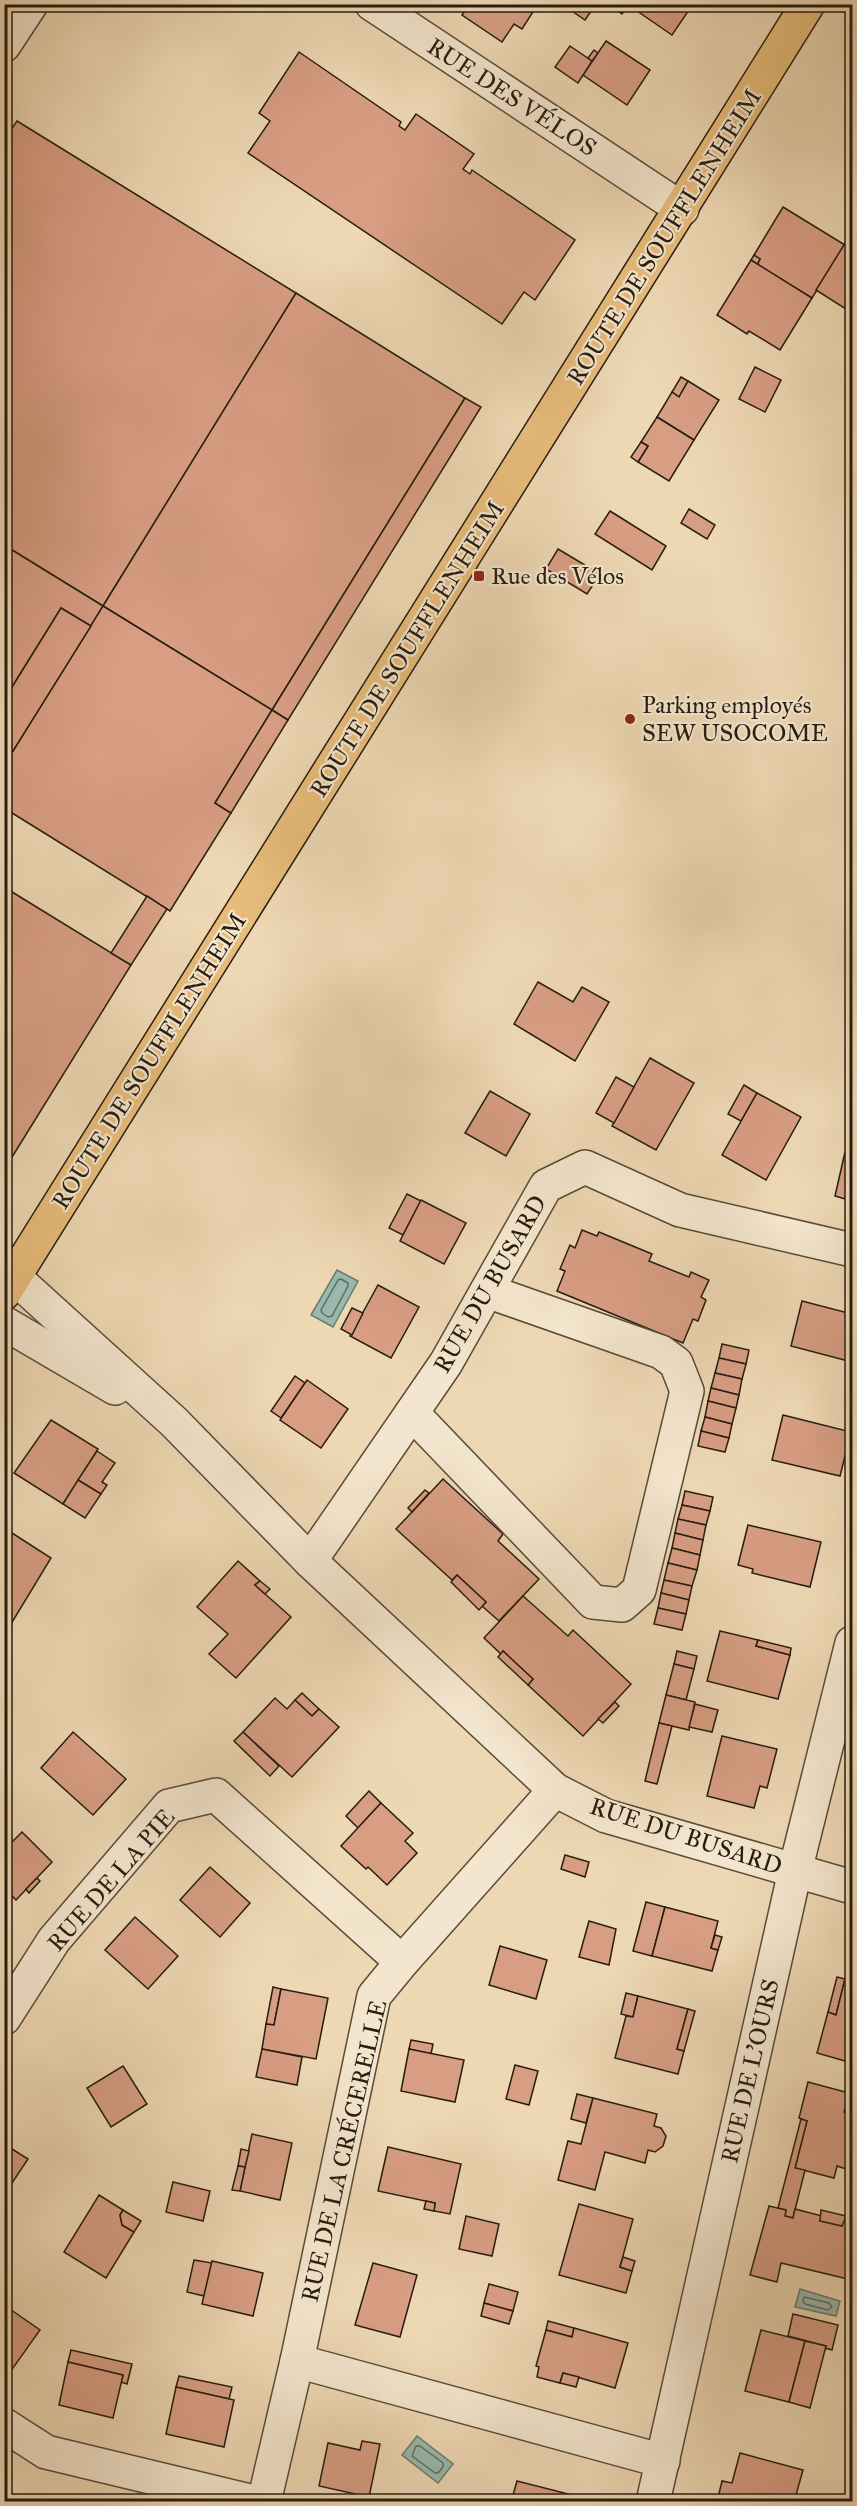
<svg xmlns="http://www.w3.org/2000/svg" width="857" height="2506" font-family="'IM FELL Great Primer',serif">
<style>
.water{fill:#99b9af;stroke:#6b7a6f;stroke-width:1.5}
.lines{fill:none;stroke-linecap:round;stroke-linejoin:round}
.shore{stroke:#606a60;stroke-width:1.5}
.building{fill:#d89e84;stroke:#261c10;stroke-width:1.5}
.minor-casing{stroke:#584b39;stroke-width:36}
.major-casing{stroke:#261c10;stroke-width:36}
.minor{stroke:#f4e6ce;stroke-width:33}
.major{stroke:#e7bc7a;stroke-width:33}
.poi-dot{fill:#8f2418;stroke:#f4e6ce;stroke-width:2}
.labels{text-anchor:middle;stroke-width:4.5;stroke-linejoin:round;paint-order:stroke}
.street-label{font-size:24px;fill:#261c10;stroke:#f4e6ce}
.poi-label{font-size:24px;fill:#261c10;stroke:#f4e6ce;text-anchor:start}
</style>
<rect width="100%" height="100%" fill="#eed8b4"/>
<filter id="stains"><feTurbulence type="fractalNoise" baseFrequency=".00333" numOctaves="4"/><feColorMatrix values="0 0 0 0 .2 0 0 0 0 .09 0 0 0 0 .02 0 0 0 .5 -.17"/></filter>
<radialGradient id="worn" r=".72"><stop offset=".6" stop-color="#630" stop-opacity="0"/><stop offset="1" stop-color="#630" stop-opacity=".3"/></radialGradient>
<!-- water -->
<g class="water">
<path d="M337,1270L358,1281L333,1327L311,1315Z"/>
<path d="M800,2289L840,2301L836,2316L795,2307Z"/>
<path d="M417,2436L453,2464L438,2483L402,2455Z"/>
</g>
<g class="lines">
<!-- shore -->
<g class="shore">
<path d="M341,1279L348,1283V1286L332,1316L328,1317L322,1313L321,1310L338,1280Z"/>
<path d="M804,2297L829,2303L832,2307L828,2310L805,2304L803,2301Z"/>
<path d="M416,2446H420L443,2463V2467L438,2473H435L412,2456Z"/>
</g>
</g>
<!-- building -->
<g class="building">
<path d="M469,4H538L522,29L514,24L502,42L462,15Z"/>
<path d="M572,4H596L585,20L569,9Z"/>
<path d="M608,4H627L628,5L622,14Z"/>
<path d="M627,4H693L672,35Z"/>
<path d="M606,41L650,70L627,105L583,75Z"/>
<path d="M570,46L592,61L578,83L555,67Z"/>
<path d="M594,50L598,53L592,61L588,58Z"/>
<path d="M299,52L401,122L399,126L405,130L416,114L474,154L463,169L470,174L472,170L575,240L535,300L524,292L502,324L248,153L270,121L259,113Z"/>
<path d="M17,121L296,293L103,606L4,545V140Z"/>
<path d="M783,207L845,245L812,298L757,265L760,259L754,255Z"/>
<path d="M852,232V313L816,290Z"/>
<path d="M754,255L760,259L757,265L751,260Z"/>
<path d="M751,260L812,298L780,350L749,331L747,334L717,315Z"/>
<path d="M296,293L465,398L272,710L103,606Z"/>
<path d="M755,367L781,380L765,412L739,399Z"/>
<path d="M681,377L688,381L679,397L672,392Z"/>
<path d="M688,381L719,400L694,440L657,417L672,392L679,397Z"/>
<path d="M465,398L481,407L288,720L272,710Z"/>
<path d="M657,417L694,440L669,481L638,462L648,446L641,442Z"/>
<path d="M641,442L648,446L638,462L631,457Z"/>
<path d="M689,509L715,525L707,539L681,523Z"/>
<path d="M610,511L666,546L652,570L595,534Z"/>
<path d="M4,545L103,606L91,626L61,608L4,700Z"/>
<path d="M558,549L600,574L587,594L546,569Z"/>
<path d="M103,606L272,710L215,803L231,813L170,911L4,808V756L9,748L13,751Z"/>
<path d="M61,608L91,626L13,751L4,745V700Z"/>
<path d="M272,710L288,720L231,813L215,803Z"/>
<path d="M4,887L131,965L4,1170Z"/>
<path d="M147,896L167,909L131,965L111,953Z"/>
<path d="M538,982L573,1002L582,987L609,1002L575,1061L514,1024Z"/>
<path d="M650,1058L694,1083L656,1150L612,1126Z"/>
<path d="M616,1077L634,1087L614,1123L596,1113Z"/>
<path d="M744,1085L757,1093L741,1121L728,1114Z"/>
<path d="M490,1091L530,1114L506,1156L465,1133Z"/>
<path d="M757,1093L801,1117L766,1180L722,1155Z"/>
<path d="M845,1152L852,1154V1201L835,1196Z"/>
<path d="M407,1194L421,1201L403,1235L389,1228Z"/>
<path d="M421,1200L466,1223L444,1264L400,1241Z"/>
<path d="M582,1230L597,1236L599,1232L652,1254L649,1261L689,1277L691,1272L709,1280L701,1297L706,1300L698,1321L693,1319L683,1343L557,1291L565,1271L560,1269L570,1245L575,1248Z"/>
<path d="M378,1285L419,1307L391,1358L350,1336Z"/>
<path d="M802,1301L852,1314V1362L791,1346Z"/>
<path d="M352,1308L363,1313L352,1335L341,1329Z"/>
<path d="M722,1344L749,1350L746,1364L719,1358Z"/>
<path d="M719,1358L746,1364L742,1379L715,1373Z"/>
<path d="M715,1373L742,1379L739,1395L711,1388Z"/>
<path d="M295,1376L305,1383L281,1418L271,1411Z"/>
<path d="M307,1380L348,1409L321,1448L280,1420Z"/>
<path d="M711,1388L739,1395L736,1408L708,1401Z"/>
<path d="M708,1401L736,1408L732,1424L705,1417Z"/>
<path d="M783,1415L851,1432L840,1476L772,1460Z"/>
<path d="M705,1417L732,1424L729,1438L701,1431Z"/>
<path d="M51,1420L98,1449L63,1504L14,1473Z"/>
<path d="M701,1431L729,1438L725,1452L698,1446Z"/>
<path d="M97,1451L115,1463L102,1482L107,1485L101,1494L78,1480Z"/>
<path d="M443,1479L503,1534L498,1541L539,1579L499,1621L482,1606L486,1602L457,1575L452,1580L396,1529Z"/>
<path d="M78,1480L101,1494L85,1518L63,1504Z"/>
<path d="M425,1490L429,1493L412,1512L408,1508Z"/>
<path d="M685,1491L713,1497L710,1511L682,1505Z"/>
<path d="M682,1505L710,1511L706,1525L678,1519Z"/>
<path d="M678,1519L706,1525L703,1540L675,1533Z"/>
<path d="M748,1525L821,1542L810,1587L752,1573L753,1569L738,1565Z"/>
<path d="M12,1533L51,1558L11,1624L4,1620V1545Z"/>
<path d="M675,1533L703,1540L700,1555L672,1548Z"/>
<path d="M672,1548L700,1555L697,1570L668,1563Z"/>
<path d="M238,1561L260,1581L255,1585L291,1617L236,1678L209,1654L228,1634L197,1607Z"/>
<path d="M668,1563L697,1570L692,1586L664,1580Z"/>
<path d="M457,1575L486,1602L479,1610L451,1582Z"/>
<path d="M664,1580L692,1586L689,1600L661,1593Z"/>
<path d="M260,1581L270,1589L265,1594L255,1585Z"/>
<path d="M661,1593L689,1600L686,1614L658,1608Z"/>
<path d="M523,1596L568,1636L573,1630L631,1684L583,1736L528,1685L533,1679L503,1651L501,1654L484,1638Z"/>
<path d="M658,1608L686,1614L682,1630L654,1624Z"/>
<path d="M720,1631L758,1640L756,1646L790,1655L778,1699L707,1681Z"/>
<path d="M758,1640L791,1648L790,1655L756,1646Z"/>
<path d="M503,1651L533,1679L528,1685L498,1657Z"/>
<path d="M677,1651L697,1656L694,1669L674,1664Z"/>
<path d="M674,1664L694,1669L686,1700L666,1695Z"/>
<path d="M302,1693L319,1709L312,1716L295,1700Z"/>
<path d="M666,1695L695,1702L689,1730L659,1723Z"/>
<path d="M275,1698L287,1709L295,1700L312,1716L319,1709L339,1727L292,1777L243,1732Z"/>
<path d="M615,1702L619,1706L603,1723L598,1719Z"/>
<path d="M695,1704L718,1710L712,1732L689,1727Z"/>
<path d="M659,1723L672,1726L657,1784L645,1781Z"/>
<path d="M73,1732L126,1779L93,1815L41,1768Z"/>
<path d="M243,1732L279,1766L270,1776L234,1741Z"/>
<path d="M722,1736L777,1749L767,1788L760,1786L754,1808L707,1796Z"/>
<path d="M369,1791L381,1803L358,1828L346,1816Z"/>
<path d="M381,1803L413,1833L405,1841L417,1853L387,1885L368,1867L366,1869L341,1846Z"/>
<path d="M22,1832L52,1862L16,1900L4,1888V1850Z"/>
<path d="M565,1855L589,1862L585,1877L561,1869Z"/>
<path d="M210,1867L250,1903L220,1937L180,1900Z"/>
<path d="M37,1878L40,1881L29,1893L26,1889Z"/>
<path d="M646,1902L665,1907L652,1956L633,1951Z"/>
<path d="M665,1907L718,1921L711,1948L718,1950L712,1971L652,1956Z"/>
<path d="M135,1917L178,1956L148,1989L105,1950Z"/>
<path d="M589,1921L616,1929L609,1965L579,1957Z"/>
<path d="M715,1935L722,1937L718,1950L711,1948Z"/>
<path d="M500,1946L547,1960L536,1999L489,1985Z"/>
<path d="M837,1977L845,1979L836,2015L828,2012Z"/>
<path d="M845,1979L852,1981V2063L817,2053L828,2012L836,2015Z"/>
<path d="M273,1987L281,1989L274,2025L266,2024Z"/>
<path d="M281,1989L328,1998L316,2059L262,2049L266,2024L274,2025Z"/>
<path d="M626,1993L638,1996L633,2017L621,2014Z"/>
<path d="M638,1996L688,2009L677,2049L684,2051L678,2074L615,2058L626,2016L633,2017Z"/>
<path d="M688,2009L695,2011L684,2051L677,2049Z"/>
<path d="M411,2040L433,2044L431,2054L409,2049Z"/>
<path d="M262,2049L302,2057L297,2085L256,2077Z"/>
<path d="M409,2049L464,2060L455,2102L401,2091Z"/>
<path d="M515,2065L538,2071L529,2105L506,2099Z"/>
<path d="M123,2066L147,2104L111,2127L87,2088Z"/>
<path d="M808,2082L849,2093L844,2112L852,2115V2171L837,2166L834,2178L795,2168L807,2121L799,2118Z"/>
<path d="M577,2094L593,2098L586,2123L571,2119Z"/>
<path d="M593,2098L657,2114L654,2126L661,2128L666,2136L663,2146L655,2152L648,2150L645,2163L605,2152L595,2190L558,2180L568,2141L581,2144Z"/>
<path d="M801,2119L807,2121L795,2168L805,2170L793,2218L785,2216L786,2210L778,2208Z"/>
<path d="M252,2134L292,2143L280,2200L240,2191Z"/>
<path d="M4,2144L28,2159L4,2195Z"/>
<path d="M388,2147L461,2164L450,2214L434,2211L435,2203L378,2191Z"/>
<path d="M241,2149L249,2151L245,2167L238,2166Z"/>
<path d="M238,2166L245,2167L240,2191L232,2190Z"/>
<path d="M173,2182L210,2191L203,2221L166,2212Z"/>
<path d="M99,2195L123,2210L120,2215L122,2225L134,2232L106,2278L64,2252Z"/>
<path d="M426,2201L435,2203L434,2211L424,2209Z"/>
<path d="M579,2204L633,2219L620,2267L632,2271L626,2293L559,2275Z"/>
<path d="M769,2206L786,2210L785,2216L793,2218L795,2209L822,2216L820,2221L842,2226V2220L852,2223V2280L781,2263L777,2282L750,2275Z"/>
<path d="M123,2210L141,2221L134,2232L122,2225L120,2215Z"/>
<path d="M821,2210L846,2216L842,2226L820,2221Z"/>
<path d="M466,2216L499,2224L492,2256L459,2249Z"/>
<path d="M623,2257L635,2261L632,2271L620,2267Z"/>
<path d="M194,2260L212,2263L204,2296L187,2292Z"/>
<path d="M212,2261L263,2273L253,2316L202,2304Z"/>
<path d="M373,2263L417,2275L400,2337L355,2325Z"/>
<path d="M489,2284L518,2292L513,2311L484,2303Z"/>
<path d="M484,2303L513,2311L509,2324L481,2316Z"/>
<path d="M4,2305L40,2330L8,2375L4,2372Z"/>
<path d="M793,2314L838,2325L832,2350L825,2348L826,2346L788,2336Z"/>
<path d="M548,2321L574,2328L572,2337L546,2330Z"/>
<path d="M574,2328L628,2343L615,2388L563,2373L560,2383L537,2377L539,2367L536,2366L546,2330L572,2337Z"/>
<path d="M761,2330L805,2341L789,2402L745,2391Z"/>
<path d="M805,2341L826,2346L810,2408L789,2402Z"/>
<path d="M71,2350L132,2364L127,2384L121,2382L123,2375L68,2362Z"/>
<path d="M68,2362L123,2375L113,2418L59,2405Z"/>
<path d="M563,2373L579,2377L576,2387L560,2383Z"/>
<path d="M179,2376L232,2387L229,2399L176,2387Z"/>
<path d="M176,2387L234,2400L224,2447L166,2434Z"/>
<path d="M362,2441L380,2444L369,2497L319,2486L328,2443L360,2450Z"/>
<path d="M740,2453L803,2470L794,2502H717L722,2481L732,2483Z"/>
<path d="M517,2481L580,2497L579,2502H511Z"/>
</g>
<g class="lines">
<!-- minor casing -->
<g class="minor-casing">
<g id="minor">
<path d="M372,4L682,209"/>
<path d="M4,45L31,4"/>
<path d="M14,1277L174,1422L310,1561L555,1790L606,1816L852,1887"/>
<path d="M4,1323L115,1388"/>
<path d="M412,1413L593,1602L622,1605L639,1590L687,1391L676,1363L661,1352L487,1291"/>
<path d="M310,1561L446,1363L546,1186L585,1167L680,1210L852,1250"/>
<path d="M4,2018L54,1940L169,1806L216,1795L402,1962"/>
<path d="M297,2361L663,2461"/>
<path d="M4,2425L46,2452L254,2502"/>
<path d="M264,2502L297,2361L374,1996L402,1962L555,1790"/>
<path d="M653,2502L795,1871L852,1643"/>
</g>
</g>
<!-- major casing -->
<g class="major-casing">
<path id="major" d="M4,1293L808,4"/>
</g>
<!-- minor -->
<use href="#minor" class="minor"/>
<!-- major -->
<use href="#major" class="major"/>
</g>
<!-- markers -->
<g class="poi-dot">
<rect x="473" y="570" width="12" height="12" rx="3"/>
<circle cx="630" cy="719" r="6"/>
</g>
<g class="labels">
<!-- street labels -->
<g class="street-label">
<text transform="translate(512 97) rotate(33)" y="8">RUE DES VÉLOS</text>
<text transform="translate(664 237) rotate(-58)" y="8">ROUTE DE SOUFFLENHEIM</text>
<text transform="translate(407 649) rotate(-58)" y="8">ROUTE DE SOUFFLENHEIM</text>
<text transform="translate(149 1061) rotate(-58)" y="8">ROUTE DE SOUFFLENHEIM</text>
<text transform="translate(490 1284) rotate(-60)" y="8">RUE DU BUSARD</text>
<text transform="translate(686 1836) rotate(18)" y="8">RUE DU BUSARD</text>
<text transform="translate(111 1880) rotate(-49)" y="8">RUE DE LA PIE</text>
<text transform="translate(750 2071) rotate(-77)" y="8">RUE DE L'OURS</text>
<text transform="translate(344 2151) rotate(-77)" y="8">RUE DE LA CRÉCERELLE</text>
</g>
<!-- poi labels -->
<g class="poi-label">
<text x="491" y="584">Rue des Vélos</text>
<text x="642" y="713">Parking employés<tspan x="642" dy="28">SEW USOCOME</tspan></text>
</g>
</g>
<!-- margin -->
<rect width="857" height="2506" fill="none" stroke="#eed8b4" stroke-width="24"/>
<rect x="6" y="6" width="845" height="2494" fill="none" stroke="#261c10" stroke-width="3"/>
<rect x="12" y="12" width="833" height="2482" fill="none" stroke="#261c10" stroke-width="1.5"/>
<rect width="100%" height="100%" filter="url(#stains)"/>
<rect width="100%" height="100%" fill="url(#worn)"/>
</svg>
